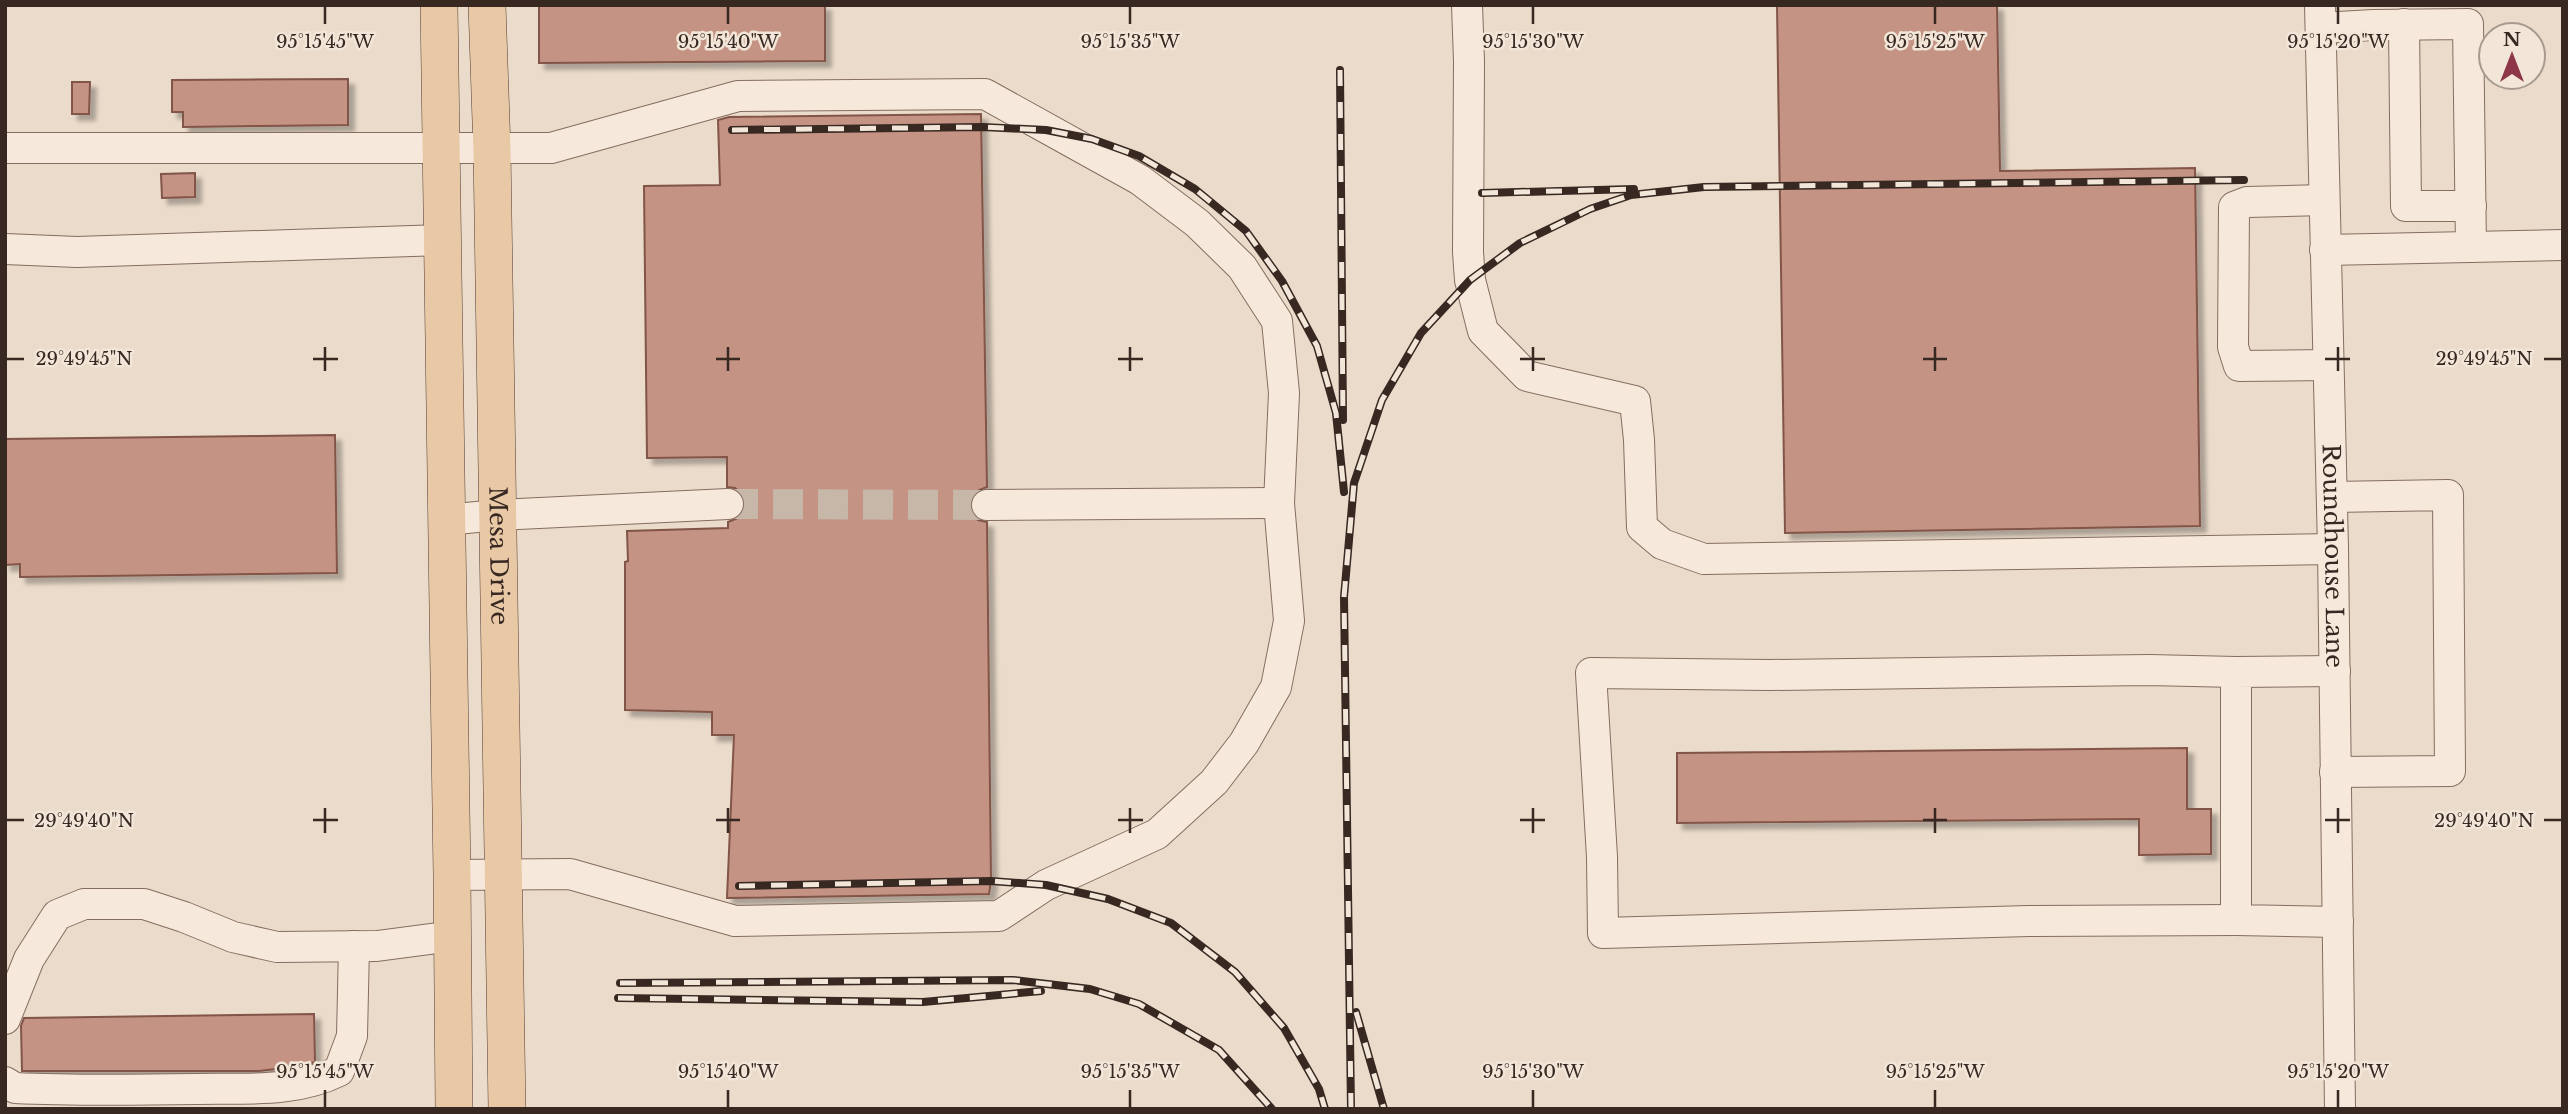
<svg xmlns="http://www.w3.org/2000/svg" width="2568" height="1114" font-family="'Libre Baskerville',serif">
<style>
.building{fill:#c49384;stroke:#825448;stroke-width:2;filter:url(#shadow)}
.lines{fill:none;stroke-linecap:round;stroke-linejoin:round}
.minor-tunnel{stroke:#c6b7a8;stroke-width:30;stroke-dasharray:30 15;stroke-linecap:butt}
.minor-casing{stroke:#856d60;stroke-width:32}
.major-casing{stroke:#533c33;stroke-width:38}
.minor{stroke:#f6e9dc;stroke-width:30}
.major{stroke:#e9c8a6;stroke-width:37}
.rail-casing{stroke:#372822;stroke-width:8}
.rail{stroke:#f2e6d8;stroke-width:5;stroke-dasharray:16;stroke-linecap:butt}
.ticks{fill:none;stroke:#372822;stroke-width:2.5}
.labels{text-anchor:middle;stroke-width:5;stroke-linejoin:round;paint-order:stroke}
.street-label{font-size:24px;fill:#372822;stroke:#f2e6d8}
.ticks-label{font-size:18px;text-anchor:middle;fill:#372822;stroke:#f2e6d8;stroke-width:5;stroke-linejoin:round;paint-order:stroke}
</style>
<defs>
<filter id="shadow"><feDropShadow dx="6" dy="6" stdDeviation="2" flood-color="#0004"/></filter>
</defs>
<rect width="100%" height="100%" fill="#eadbca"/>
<!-- building -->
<g class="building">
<path d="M539,5H825V61L539,63Z"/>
<path d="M1777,5H1997L2000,171L2195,168L2200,526L1785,533Z"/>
<path d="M348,79V125L183,127V112H172V80Z"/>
<path d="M72,82H90L89,114H72Z"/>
<path d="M981,114L987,487L979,490L972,496L970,506L972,514L978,520L987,522L991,881L989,894L727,898L734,735H712V712L625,710V562L628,561L627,531L728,528V522L738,518L744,511L745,504L742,494L735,488L727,487V457L647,458L644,186L720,185L718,120L729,117Z"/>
<path d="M195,173V197L162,198L161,174Z"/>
<path d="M335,435L337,573L20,577V564L5,565V439Z"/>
<path d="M2187,748V809H2211V854L2139,855V819L1677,823V753Z"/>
<path d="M314,1014L315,1062L301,1066L259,1071H22L21,1026L24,1018Z"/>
</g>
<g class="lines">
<!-- minor-tunnel -->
<path class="minor-tunnel" d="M728,504L987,505"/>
<!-- minor casing -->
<g class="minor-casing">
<g id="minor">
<path d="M1467,5L1469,61L1468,252L1470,280L1483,331L1527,376L1635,401L1639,440L1642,527L1662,544L1704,559L2333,549"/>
<path id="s1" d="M2320,5L2333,549L2340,1109"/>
<path d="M2404,24L2406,206H2471"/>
<path d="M2321,28L2373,25L2468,24L2471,247"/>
<path d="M5,148H551L738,96L985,94L1140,180L1197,223L1242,267L1277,321L1284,393L1279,503L1289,621L1276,687L1244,743L1214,782L1157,834L1046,885L999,916L735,921L570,874L452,875"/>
<path d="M2324,200L2247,202L2234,207L2233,347L2239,366L2328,365"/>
<path d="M5,249L77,252L442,240"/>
<path d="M2325,250L2563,245"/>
<path d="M2332,497L2448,495L2450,771L2335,772"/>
<path d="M987,505L1279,503"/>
<path d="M446,520L497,515L728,504"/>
<path d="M2335,671L2236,672V920L2338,922"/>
<path d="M2236,920L2029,921L1603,933L1602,857L1591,673L1770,675L2149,670L2236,672"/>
<path d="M5,1019L29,959L57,915L84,904H144L184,917L233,937L277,947L377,946L453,936"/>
<path d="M5,1082L15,1088C76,1091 136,1090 197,1089C246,1088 295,1093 339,1071L352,1036L354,946"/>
</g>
</g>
<!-- major casing -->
<g class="major-casing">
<g id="major">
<path d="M439,5L452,875L454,1109"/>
<path id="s2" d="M487,5L492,150L507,1109"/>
</g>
</g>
<!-- minor -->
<use href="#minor" class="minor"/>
<!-- major -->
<use href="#major" class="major"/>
<!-- rail casing -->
<g class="rail-casing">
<g id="rail">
<path d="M1340,70L1343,420"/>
<path d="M732,130L983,127L1046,130L1092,139L1139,156L1195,189L1246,231L1282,281L1317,346L1336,413L1344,492"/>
<path d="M1482,193L1634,189"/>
<path d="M739,886L991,881L1046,885L1108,899L1171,923L1235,972L1284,1028L1319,1089L1325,1109"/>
<path d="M620,983L1013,980L1090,989L1139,1004L1219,1050L1272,1109"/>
<path d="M618,998L923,1002L1041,991"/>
<path d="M1356,1012L1384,1109"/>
<path d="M1351,1109L1344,597L1354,483L1382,400L1421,333L1470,280L1520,243L1590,209L1631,195L1704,187L2244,180"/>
</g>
</g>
<!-- rail -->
<use href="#rail" class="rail"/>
</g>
<!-- ticks -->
<path class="ticks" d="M325,7V24M728,7V24M1130,7V24M1533,7V24M1935,7V24M2338,7V24M325,347V371M728,347V371M1130,347V371M1533,347V371M1935,347V371M2338,347V371M7,359H24M313,359H338M716,359H740M1118,359H1143M1520,359H1545M1923,359H1947M2325,359H2350M2544,359H2561M325,808V833M728,808V833M1130,808V833M1533,808V833M1935,808V833M2338,808V833M7,820H24M313,820H338M716,820H740M1118,820H1143M1520,820H1545M1923,820H1947M2325,820H2350M2544,820H2561M325,1090V1107M728,1090V1107M1130,1090V1107M1533,1090V1107M1935,1090V1107M2338,1090V1107"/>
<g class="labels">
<!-- street labels -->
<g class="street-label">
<text dy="8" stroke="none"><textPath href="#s2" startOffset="551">Mesa Drive</textPath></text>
<text dy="8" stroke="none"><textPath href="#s1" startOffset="551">Roundhouse Lane</textPath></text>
</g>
</g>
<g class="ticks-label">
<text x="325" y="48">95°15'45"W</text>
<text x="728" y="48">95°15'40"W</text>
<text x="1130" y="48">95°15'35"W</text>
<text x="1533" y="48">95°15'30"W</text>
<text x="1935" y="48">95°15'25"W</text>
<text x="2338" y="48">95°15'20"W</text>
<text x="84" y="365">29°49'45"N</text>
<text x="2484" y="365">29°49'45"N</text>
<text x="84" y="827">29°49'40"N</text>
<text x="2484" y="827">29°49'40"N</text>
<text x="325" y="1078">95°15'45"W</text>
<text x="728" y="1078">95°15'40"W</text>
<text x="1130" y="1078">95°15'35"W</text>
<text x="1533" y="1078">95°15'30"W</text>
<text x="1935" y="1078">95°15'25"W</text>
<text x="2338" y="1078">95°15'20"W</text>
</g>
<!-- border -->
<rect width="2568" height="1114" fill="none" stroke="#372822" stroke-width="14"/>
<!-- north arrow -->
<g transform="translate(2512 56)"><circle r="33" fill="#f2e6d8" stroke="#a79a8f" stroke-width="2"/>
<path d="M0-5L12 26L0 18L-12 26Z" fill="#8e3647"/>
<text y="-10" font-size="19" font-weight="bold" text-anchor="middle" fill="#372822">N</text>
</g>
</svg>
